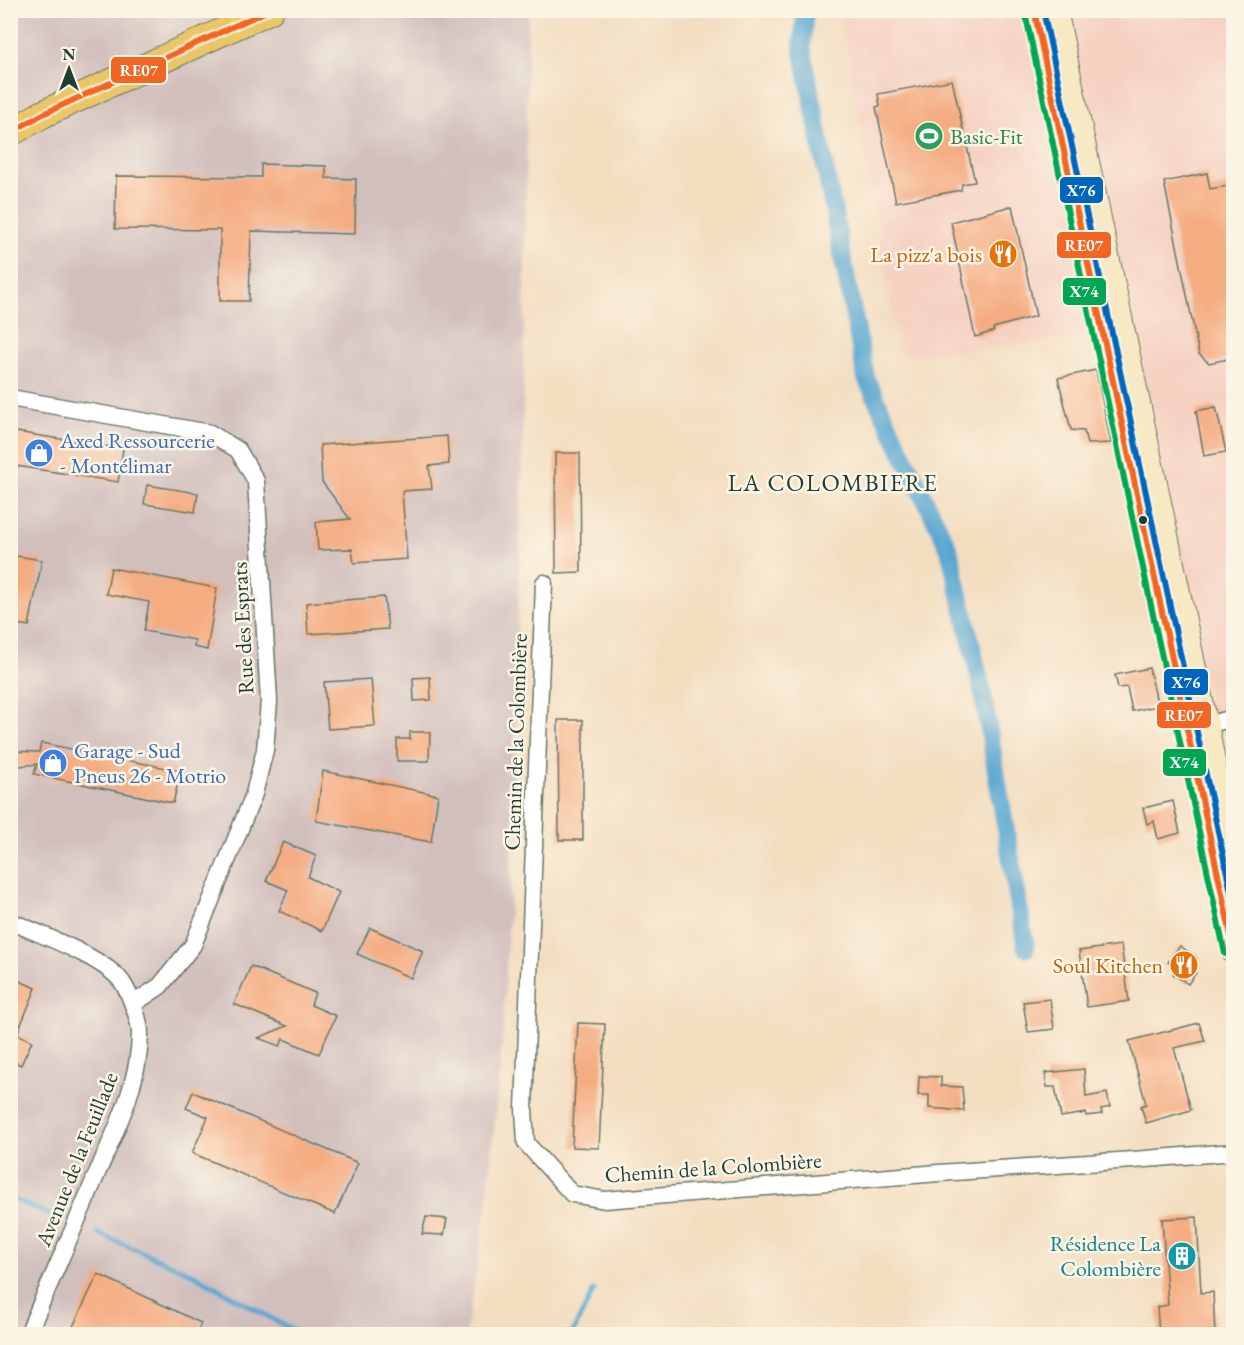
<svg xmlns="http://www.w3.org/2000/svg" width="1244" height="1345" font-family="'EB Garamond',serif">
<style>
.built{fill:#f5d2c2}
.industrial{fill:#d1bfbd}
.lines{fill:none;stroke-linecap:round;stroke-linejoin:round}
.stream{stroke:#56a6d0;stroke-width:5}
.canal{stroke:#56a6d0;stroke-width:18}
.building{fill:#f4ac81}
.minor-casing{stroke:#697565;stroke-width:19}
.secondary-casing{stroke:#697565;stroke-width:26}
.primary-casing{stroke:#697565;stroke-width:29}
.minor{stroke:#fff;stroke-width:16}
.secondary{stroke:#f6e9c3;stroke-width:24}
.primary{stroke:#e9c769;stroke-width:27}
.bus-1-casing{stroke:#fcf5e5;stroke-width:10}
.bus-2-casing{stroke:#fcf5e5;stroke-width:10}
.bus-3-casing{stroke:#fcf5e5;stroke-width:10}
.bus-1{stroke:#f26522;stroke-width:6}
.bus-2{stroke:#00a651;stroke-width:6}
.bus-3{stroke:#0065bd;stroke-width:6}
.bus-dot{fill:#1f3d34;stroke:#fcf5e5;stroke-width:2}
.labels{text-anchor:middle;stroke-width:5;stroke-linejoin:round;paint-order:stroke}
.leisure-label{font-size:22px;fill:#27864d;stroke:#fcf5e5;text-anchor:start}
.food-label{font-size:22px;fill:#c56008;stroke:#fcf5e5;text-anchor:end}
.shop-label{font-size:22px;fill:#366cbe;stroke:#fcf5e5;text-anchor:start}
.street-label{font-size:22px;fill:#1f3d34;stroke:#fcf5e5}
.culture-label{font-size:22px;fill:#0d838f;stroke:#fcf5e5;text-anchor:end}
.neighbourhood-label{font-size:24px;letter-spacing:1.5px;fill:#1f3d34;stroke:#fcf5e5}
.line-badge{stroke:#fcf5e5;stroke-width:2}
.badge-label{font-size:16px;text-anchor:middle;font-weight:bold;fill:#fff}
</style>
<rect width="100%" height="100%" fill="#fcf5e5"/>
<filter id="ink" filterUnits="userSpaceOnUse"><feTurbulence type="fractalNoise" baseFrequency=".0167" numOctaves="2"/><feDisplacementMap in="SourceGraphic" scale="12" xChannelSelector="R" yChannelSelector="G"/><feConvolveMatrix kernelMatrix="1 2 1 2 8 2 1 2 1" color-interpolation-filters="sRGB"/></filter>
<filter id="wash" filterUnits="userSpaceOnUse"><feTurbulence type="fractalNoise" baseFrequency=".008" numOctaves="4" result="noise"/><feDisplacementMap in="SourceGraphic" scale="24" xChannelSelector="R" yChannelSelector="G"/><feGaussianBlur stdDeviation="1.35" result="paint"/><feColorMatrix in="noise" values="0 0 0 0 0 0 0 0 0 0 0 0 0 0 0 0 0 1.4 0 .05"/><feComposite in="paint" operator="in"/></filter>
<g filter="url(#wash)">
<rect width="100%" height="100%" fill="#f3ddbf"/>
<!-- built -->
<path class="built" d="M840,10L1233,11V713L1212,718L1133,333L900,356Z"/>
<!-- industrial -->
<path class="industrial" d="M10,11H528L523,421L511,877L502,1043L487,1206L466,1334H11Z"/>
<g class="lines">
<!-- stream -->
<g class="stream">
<path d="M10,1198L58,1218"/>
<path d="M97,1233L191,1273L299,1334"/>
<path d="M572,1334L594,1290"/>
</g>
<!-- canal -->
<path class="canal" d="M805,10L802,48L866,378L949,549L982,689L1026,948"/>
</g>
<g id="blocks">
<!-- building -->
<g class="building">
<path d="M952,80L975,182L962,184L961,190L896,202L876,107L880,106L878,94Z"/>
<path d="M261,164L326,166V178L356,179L355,234L251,231L249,301H220V230L115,229L116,176L261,177Z"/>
<path d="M1207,173L1210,189L1233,185V358L1209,363L1199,354L1164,182Z"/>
<path d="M1012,206L1036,316L993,328L994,331L975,337L951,222Z"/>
<path d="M1096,370L1097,375L1111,443L1087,444L1084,431L1071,430L1058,378Z"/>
<path d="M1216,407L1226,452L1204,456L1196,411Z"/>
<path d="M10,431L123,449L118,482L10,465Z"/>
<path d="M447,436L449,464L429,466L432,489L402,491L407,559L354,563L352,549L318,550L316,522L350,519L322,482L320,445Z"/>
<path d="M555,453H580L581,572L556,573Z"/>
<path d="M147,485L198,493L195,512L144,504Z"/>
<path d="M10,555L42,560L29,626L10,623Z"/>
<path d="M111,568L217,588L207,650L194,647L195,640L144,631L149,602L106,594Z"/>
<path d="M384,597L388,629L308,634L306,603Z"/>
<path d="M1149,668L1158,706L1132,711L1127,687L1118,688L1115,675Z"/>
<path d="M430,677L431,700L414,701L413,678Z"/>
<path d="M371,679L375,726L328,729L324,682Z"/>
<path d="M558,720H583V840H559Z"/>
<path d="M410,732H430L429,761H397V739H410Z"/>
<path d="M41,743L181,771L173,803L34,774L37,764L10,767V751L39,752Z"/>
<path d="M323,771L438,795L431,842L316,821Z"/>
<path d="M1173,801L1180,833L1158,839L1154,821L1147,824L1143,808Z"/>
<path d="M283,842L316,856L308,877L339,892L322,931L279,911L288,890L266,881Z"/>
<path d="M370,928L423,951L411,978L357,954Z"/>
<path d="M1121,945L1129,1001L1087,1007L1079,951Z"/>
<path d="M1180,946L1197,958L1190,968L1196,973L1188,984L1173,974L1177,969L1168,962Z"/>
<path d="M251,966L315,993L311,1005L336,1016L319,1054L283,1039L280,1046L258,1038L287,1026L234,1004Z"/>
<path d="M10,977L36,988L17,1034L32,1041L21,1065L10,1060Z"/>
<path d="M1050,999L1054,1029L1028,1032L1023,1002Z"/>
<path d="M578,1023L605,1024L599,1148L572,1147Z"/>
<path d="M1199,1023L1205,1041L1174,1048L1191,1110L1146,1123L1141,1106L1146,1104L1129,1041Z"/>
<path d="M1084,1069L1086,1097L1107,1093L1110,1107L1101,1109L1102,1114L1086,1116V1113L1061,1117L1055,1087H1047L1045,1073Z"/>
<path d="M919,1076L941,1077V1086L962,1087L964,1111L929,1108V1095H918Z"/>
<path d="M193,1092L358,1163L335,1214L192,1153L208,1117L186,1108Z"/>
<path d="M426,1217L447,1219L444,1235L422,1234Z"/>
<path d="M1197,1217L1201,1293L1213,1292L1215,1335H1159L1157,1307L1168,1305L1162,1219Z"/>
<path d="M98,1274L201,1323L196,1335H69Z"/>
</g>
</g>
</g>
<g filter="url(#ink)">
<use href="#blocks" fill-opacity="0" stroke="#697565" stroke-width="1.5"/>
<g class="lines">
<!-- minor casing -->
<g class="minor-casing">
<g id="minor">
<path d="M10,398L210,433L238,450L256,481L269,701L265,750L254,794L193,945L160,986L133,1004"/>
<path d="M544,583L524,1109L526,1143L572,1194L605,1200L939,1173L1133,1160L1234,1152"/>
<path d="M1206,725L1234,718"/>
<path d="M10,921C39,934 105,958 122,982C129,992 140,1020 140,1033C140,1081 117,1128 98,1171C75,1226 51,1280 28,1334"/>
</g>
</g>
<!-- secondary casing -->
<g class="secondary-casing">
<g id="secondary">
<path d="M1034,10L1234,952"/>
<path d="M1055,10L1206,725L1234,869"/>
</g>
</g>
<!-- primary casing -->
<g class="primary-casing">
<path id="primary" d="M10,133L43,114L270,10"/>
</g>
<!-- minor -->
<use href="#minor" class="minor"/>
<!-- secondary -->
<use href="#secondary" class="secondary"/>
<!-- primary -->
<use href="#primary" class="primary"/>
<!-- bus-1 casing -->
<g class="bus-1-casing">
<g id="bus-1">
<path d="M1034,10L1234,950"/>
<path d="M10,133L43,114L269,10"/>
</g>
</g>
<!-- bus-2 casing -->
<g class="bus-2-casing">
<path id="bus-2" d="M1025,12L1225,954"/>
</g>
<!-- bus-3 casing -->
<g class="bus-3-casing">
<path id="bus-3" d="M1043,10L1234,906"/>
</g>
<!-- bus-1 -->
<use href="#bus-1" class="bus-1"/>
<!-- bus-2 -->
<use href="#bus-2" class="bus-2"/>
<!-- bus-3 -->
<use href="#bus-3" class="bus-3"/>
</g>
</g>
<!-- icons -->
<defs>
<g id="stadium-disc" transform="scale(1.5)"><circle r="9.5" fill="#2e9e5b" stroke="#fcf5e5"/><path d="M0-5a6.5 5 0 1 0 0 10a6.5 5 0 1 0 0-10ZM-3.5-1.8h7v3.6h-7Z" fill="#fff"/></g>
<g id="restaurant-disc" transform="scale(1.5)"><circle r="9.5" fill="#e8710a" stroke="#fcf5e5"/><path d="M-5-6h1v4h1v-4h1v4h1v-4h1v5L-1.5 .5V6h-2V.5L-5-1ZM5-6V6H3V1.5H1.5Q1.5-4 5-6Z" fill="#fff"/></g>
<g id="shop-disc" transform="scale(1.5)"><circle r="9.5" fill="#3f7fe0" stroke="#fcf5e5"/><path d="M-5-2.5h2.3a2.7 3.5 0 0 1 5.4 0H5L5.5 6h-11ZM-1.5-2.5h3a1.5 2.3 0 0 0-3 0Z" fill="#fff"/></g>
<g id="building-disc" transform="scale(1.5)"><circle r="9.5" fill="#0f9aa8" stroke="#fcf5e5"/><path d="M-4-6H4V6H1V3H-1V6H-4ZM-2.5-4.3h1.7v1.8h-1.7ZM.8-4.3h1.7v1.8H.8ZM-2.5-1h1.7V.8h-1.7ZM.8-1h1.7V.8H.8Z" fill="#fff"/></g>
</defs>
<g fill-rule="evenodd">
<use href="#stadium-disc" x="929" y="136"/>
<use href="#restaurant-disc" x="1003" y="254"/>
<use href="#shop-disc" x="39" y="453"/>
<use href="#shop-disc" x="53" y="763"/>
<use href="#restaurant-disc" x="1184" y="965"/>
<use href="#building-disc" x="1182" y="1256"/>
</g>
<!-- markers -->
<circle class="bus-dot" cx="1143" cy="520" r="5"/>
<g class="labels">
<!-- leisure labels -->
<g class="leisure-label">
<text x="950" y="144">Basic-Fit</text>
</g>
<!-- food labels -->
<g class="food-label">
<text x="982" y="262">La pizz'a bois</text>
<text x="1163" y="973">Soul Kitchen</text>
</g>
<!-- shop labels -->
<g class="shop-label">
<text x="60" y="448">Axed Ressourcerie<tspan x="60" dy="25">- Montélimar</tspan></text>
<text x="74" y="758">Garage - Sud<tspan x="74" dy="25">Pneus 26 - Motrio</tspan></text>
</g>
<!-- street labels -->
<g class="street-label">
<text transform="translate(242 628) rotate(-93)" y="8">Rue des Esprats</text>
<text transform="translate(515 742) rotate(-88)" y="8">Chemin de la Colombière</text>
<text transform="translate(76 1159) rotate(-68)" y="8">Avenue de la Feuillade</text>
<text transform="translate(713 1167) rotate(-4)" y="8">Chemin de la Colombière</text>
</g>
<!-- culture labels -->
<g class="culture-label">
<text x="1161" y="1251">Résidence La<tspan x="1161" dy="25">Colombière</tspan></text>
</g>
<!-- neighbourhood labels -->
<g class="neighbourhood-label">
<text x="833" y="491">LA COLOMBIERE</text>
</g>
</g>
<g class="line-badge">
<rect x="110" y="56" width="57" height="28" rx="6" fill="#f26522"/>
<rect x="1059" y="176" width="45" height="28" rx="6" fill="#0065bd"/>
<rect x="1056" y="231" width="56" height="28" rx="6" fill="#f26522"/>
<rect x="1062" y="277" width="45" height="29" rx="6" fill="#00a651"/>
<rect x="1163" y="668" width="46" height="28" rx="6" fill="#0065bd"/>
<rect x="1156" y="701" width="56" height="28" rx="6" fill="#f26522"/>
<rect x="1162" y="748" width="45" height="29" rx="6" fill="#00a651"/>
</g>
<g class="badge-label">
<text x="139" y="76">RE07</text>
<text x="1081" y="196">X76</text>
<text x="1084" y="251">RE07</text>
<text x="1084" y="297">X74</text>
<text x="1186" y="688">X76</text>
<text x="1184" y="721">RE07</text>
<text x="1184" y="768">X74</text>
</g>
<!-- margin -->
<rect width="1244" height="1345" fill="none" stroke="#fcf5e5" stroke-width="36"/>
<!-- north arrow -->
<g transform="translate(69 69)" stroke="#fcf5e5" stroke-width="4.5" paint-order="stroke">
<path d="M0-4.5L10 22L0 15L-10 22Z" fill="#1f3d34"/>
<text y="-9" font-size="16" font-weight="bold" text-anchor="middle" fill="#1f3d34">N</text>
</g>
</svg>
